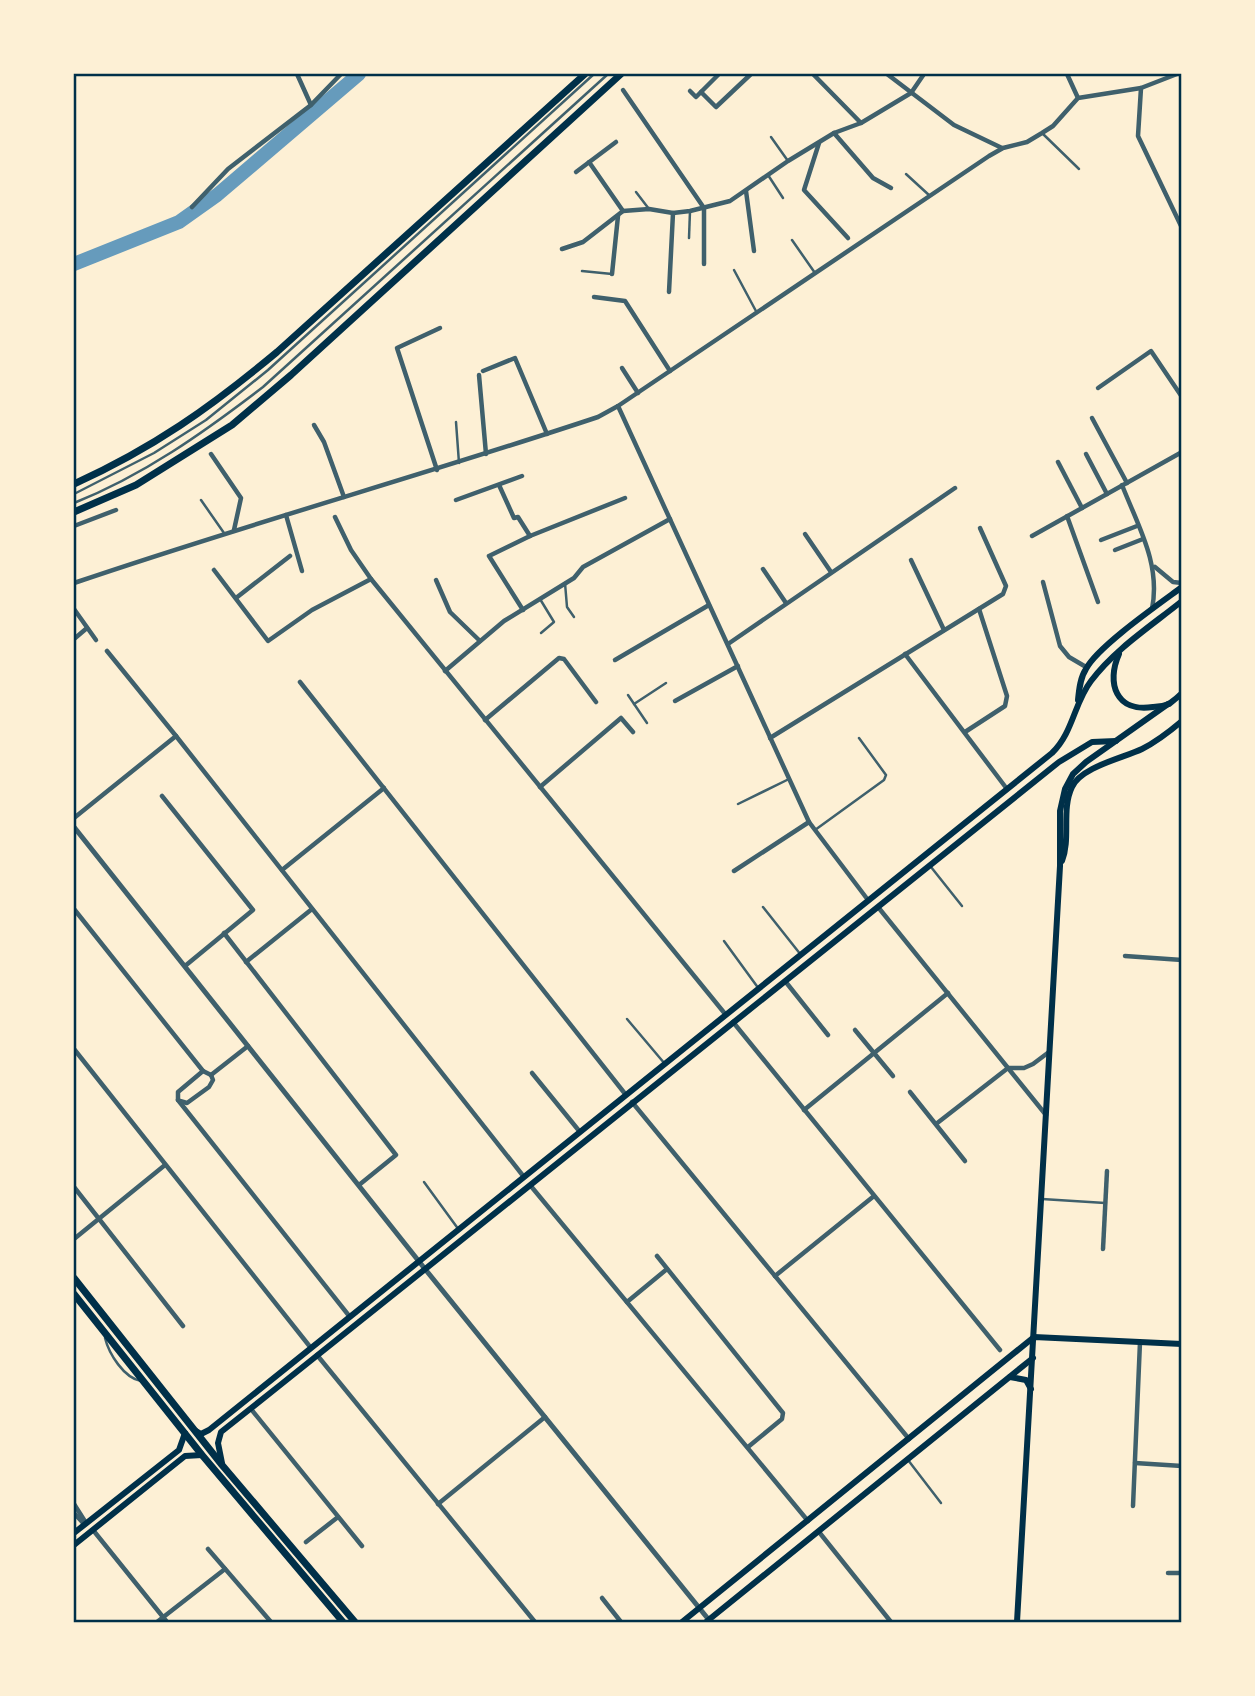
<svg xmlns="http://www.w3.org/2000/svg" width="1255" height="1696" font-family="Ubuntu,sans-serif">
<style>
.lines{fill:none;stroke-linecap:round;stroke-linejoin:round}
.river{stroke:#669bbc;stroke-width:14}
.service{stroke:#3f606c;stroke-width:2.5}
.minor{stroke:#3f606c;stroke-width:4.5}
.tertiary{stroke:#3f606c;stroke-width:5}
.secondary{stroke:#003049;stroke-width:6}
.primary{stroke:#003049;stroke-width:7}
.trunk{stroke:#003049;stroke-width:7}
.neatline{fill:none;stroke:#003049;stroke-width:2.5}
</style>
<rect width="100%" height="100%" fill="#fdf0d5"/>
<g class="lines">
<!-- river -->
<path class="river" d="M74,264L179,222L217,195L359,74"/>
<!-- service -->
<g class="service">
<path d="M1042,133L1079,169"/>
<path d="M771,137L788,161"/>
<path d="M906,174L930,196"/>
<path d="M768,175L783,198"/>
<path d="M636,192L649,209"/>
<path d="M689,238L690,211"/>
<path d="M792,240L815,273"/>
<path d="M734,270L757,313"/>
<path d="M582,271L612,274"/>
<path d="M456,422L459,463"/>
<path d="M74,494L154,453L206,420L268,370L594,74"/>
<path d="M201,500L224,533"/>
<path d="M74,503C144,475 203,433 263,387L608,74"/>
<path d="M565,583L567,607L574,617"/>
<path d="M540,599L554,622L541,633"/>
<path d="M628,695L647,723"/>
<path d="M634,704L666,683"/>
<path d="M738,804L789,779"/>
<path d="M815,830L884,780L886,775L859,738"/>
<path d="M931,867L962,906"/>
<path d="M763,907L801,955"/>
<path d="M724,941L759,989"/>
<path d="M627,1019L665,1064"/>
<path d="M424,1182L459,1230"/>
<path d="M1042,1199L1105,1203"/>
<path d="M105,1338C109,1354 124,1378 141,1381"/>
<path d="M908,1460L941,1503"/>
</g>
<!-- minor -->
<g class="minor">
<path d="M297,74L311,105"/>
<path d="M813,74L861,123"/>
<path d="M887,74L954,125L1002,148"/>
<path d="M1067,74L1078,98"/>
<path d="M1141,88L1138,136L1182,228"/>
<path d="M623,90L704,208"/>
<path d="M690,91L696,97L719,74"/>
<path d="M701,92L716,107L751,74"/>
<path d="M834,133L873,178L891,188"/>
<path d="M819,143L804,190L848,238"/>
<path d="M589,162L623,211"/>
<path d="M576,172L616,142"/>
<path d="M746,191L754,251"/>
<path d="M192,207L228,169L311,105L341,74"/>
<path d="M704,208V264"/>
<path d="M562,249L583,242L623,211L649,209L673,213L690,211L730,201L788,161L834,133L861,123L911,93L924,74"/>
<path d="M612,274L618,216"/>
<path d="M669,292L673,213"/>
<path d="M594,297L625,301L670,371"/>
<path d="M622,368L638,393"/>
<path d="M483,371L515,358L547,434"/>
<path d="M479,375L486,454"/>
<path d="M1098,388L1151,351L1182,397"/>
<path d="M618,406L809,822L868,900"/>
<path d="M1092,418L1127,483"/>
<path d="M314,425L324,442L344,497"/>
<path d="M211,454L241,498L234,530"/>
<path d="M1086,454L1107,494"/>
<path d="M1058,462L1082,508"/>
<path d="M437,470L397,348L440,328"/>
<path d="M499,485L514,518L518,517L530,536"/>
<path d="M1122,485C1138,526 1161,564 1152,609"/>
<path d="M456,500L522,476"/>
<path d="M286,515L302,571"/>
<path d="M1067,516L1098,602"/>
<path d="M335,517L351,550L371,579L726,1015"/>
<path d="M74,526L116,510"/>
<path d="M805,534L831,572"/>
<path d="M1032,536L1182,452"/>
<path d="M1101,540L1137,526"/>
<path d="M1115,550L1143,539"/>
<path d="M911,560L944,630"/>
<path d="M1155,567L1173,582L1182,583"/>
<path d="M763,569L786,603"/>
<path d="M214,570L268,641L312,610L371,579"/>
<path d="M436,580L450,612L480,641"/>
<path d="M1043,582L1060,646L1069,657L1086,667"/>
<path d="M74,583C247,524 424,475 598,417L618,406L989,156L1003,148L1027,142L1042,133L1053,126L1078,98L1141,88L1177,74"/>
<path d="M236,598L290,556"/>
<path d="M74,609L96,640"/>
<path d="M523,610L489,556L530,536L625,498"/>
<path d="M74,639L87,628"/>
<path d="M728,644L955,488"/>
<path d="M107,651L176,736L524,1177"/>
<path d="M905,654L1007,789"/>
<path d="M615,660L709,605"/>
<path d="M445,671L504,621L574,578L583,567L670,519"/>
<path d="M300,682L626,1095"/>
<path d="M675,701L738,666"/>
<path d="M485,720L559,658L564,659L596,702"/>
<path d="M965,732L1005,706L1007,696L979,609"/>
<path d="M770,738L1003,594L1006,586L980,528"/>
<path d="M540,787L621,718L633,732"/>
<path d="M162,796L253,910L185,966"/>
<path d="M74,818L176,736"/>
<path d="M282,870L384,788"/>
<path d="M734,871L809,822"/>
<path d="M878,907L1046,1115"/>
<path d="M74,909L203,1071"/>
<path d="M224,933L396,1155L359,1185"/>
<path d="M1125,956L1182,960"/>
<path d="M246,962L312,909"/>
<path d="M785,981L828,1035"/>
<path d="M733,1022L1000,1350"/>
<path d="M855,1030L893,1076"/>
<path d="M74,1049L311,1348"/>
<path d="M532,1073L580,1132"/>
<path d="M211,1075L248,1046"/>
<path d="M910,1092L965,1161"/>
<path d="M178,1100L350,1317"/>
<path d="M178,1100V1092L203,1071L211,1075"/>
<path d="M180,1101L187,1103L209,1087L213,1080L211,1075"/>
<path d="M632,1102L909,1439"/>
<path d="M804,1110L948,993"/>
<path d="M936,1124L1008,1068H1024L1033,1064L1049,1052"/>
<path d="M530,1185L808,1521"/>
<path d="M74,1187L183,1326"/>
<path d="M74,1239L165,1165"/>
<path d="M1103,1249L1107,1171"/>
<path d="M657,1256L783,1413L782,1419L748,1447"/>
<path d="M775,1276L874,1196"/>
<path d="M627,1302L667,1269"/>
<path d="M317,1355L535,1622"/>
<path d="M251,1409L362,1546"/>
<path d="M1135,1463L1182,1466"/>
<path d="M74,1504L86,1523"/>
<path d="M438,1504L545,1417"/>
<path d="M1133,1506L1140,1342"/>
<path d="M74,1513L84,1524"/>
<path d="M93,1530L167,1622"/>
<path d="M819,1532L891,1622"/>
<path d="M306,1542L338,1517"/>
<path d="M208,1549L271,1622"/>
<path d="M1168,1573H1182"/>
<path d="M602,1598L621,1622"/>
<path d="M157,1622L225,1569"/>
</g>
<!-- tertiary -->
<path class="tertiary" d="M74,827L425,1269L709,1620"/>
<!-- secondary -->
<g class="secondary">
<path d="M1119,654C1106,683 1116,713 1153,707C1157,707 1164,706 1169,704C1173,701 1178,697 1182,693"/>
<path d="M1078,700C1079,690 1080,678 1086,669C1097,647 1159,604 1182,587"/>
<path d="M1062,861C1071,838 1061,810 1072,787C1081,767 1123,758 1142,749C1156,742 1169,732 1182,721"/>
<path d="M1010,1377L1026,1380L1031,1389"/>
<path d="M196,1431L201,1434L209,1430L1052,753C1073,733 1074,703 1091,681C1115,649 1151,626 1182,601"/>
<path d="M222,1463L218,1443L221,1432L279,1386L1059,762L1092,742L1116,741"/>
<path d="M74,1533L179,1450L185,1433"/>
<path d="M74,1545L185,1456L202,1455"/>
<path d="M682,1622L1034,1337L1182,1344"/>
<path d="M706,1622L1033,1358"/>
<path d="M1017,1622L1060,866V811L1065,789L1073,774L1086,762L1168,704"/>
</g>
<!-- primary -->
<g class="primary">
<path d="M74,1278L222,1465L355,1622"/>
<path d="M74,1294L202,1455L343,1622"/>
</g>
<!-- trunk -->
<g class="trunk">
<path d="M74,484C153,448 210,408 277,352L585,74"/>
<path d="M74,512L136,485L232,425L291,375L621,74"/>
</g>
</g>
<!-- border -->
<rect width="1255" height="1696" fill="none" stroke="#fdf0d5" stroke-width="150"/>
<rect x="75" y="75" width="1105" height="1546" class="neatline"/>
</svg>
